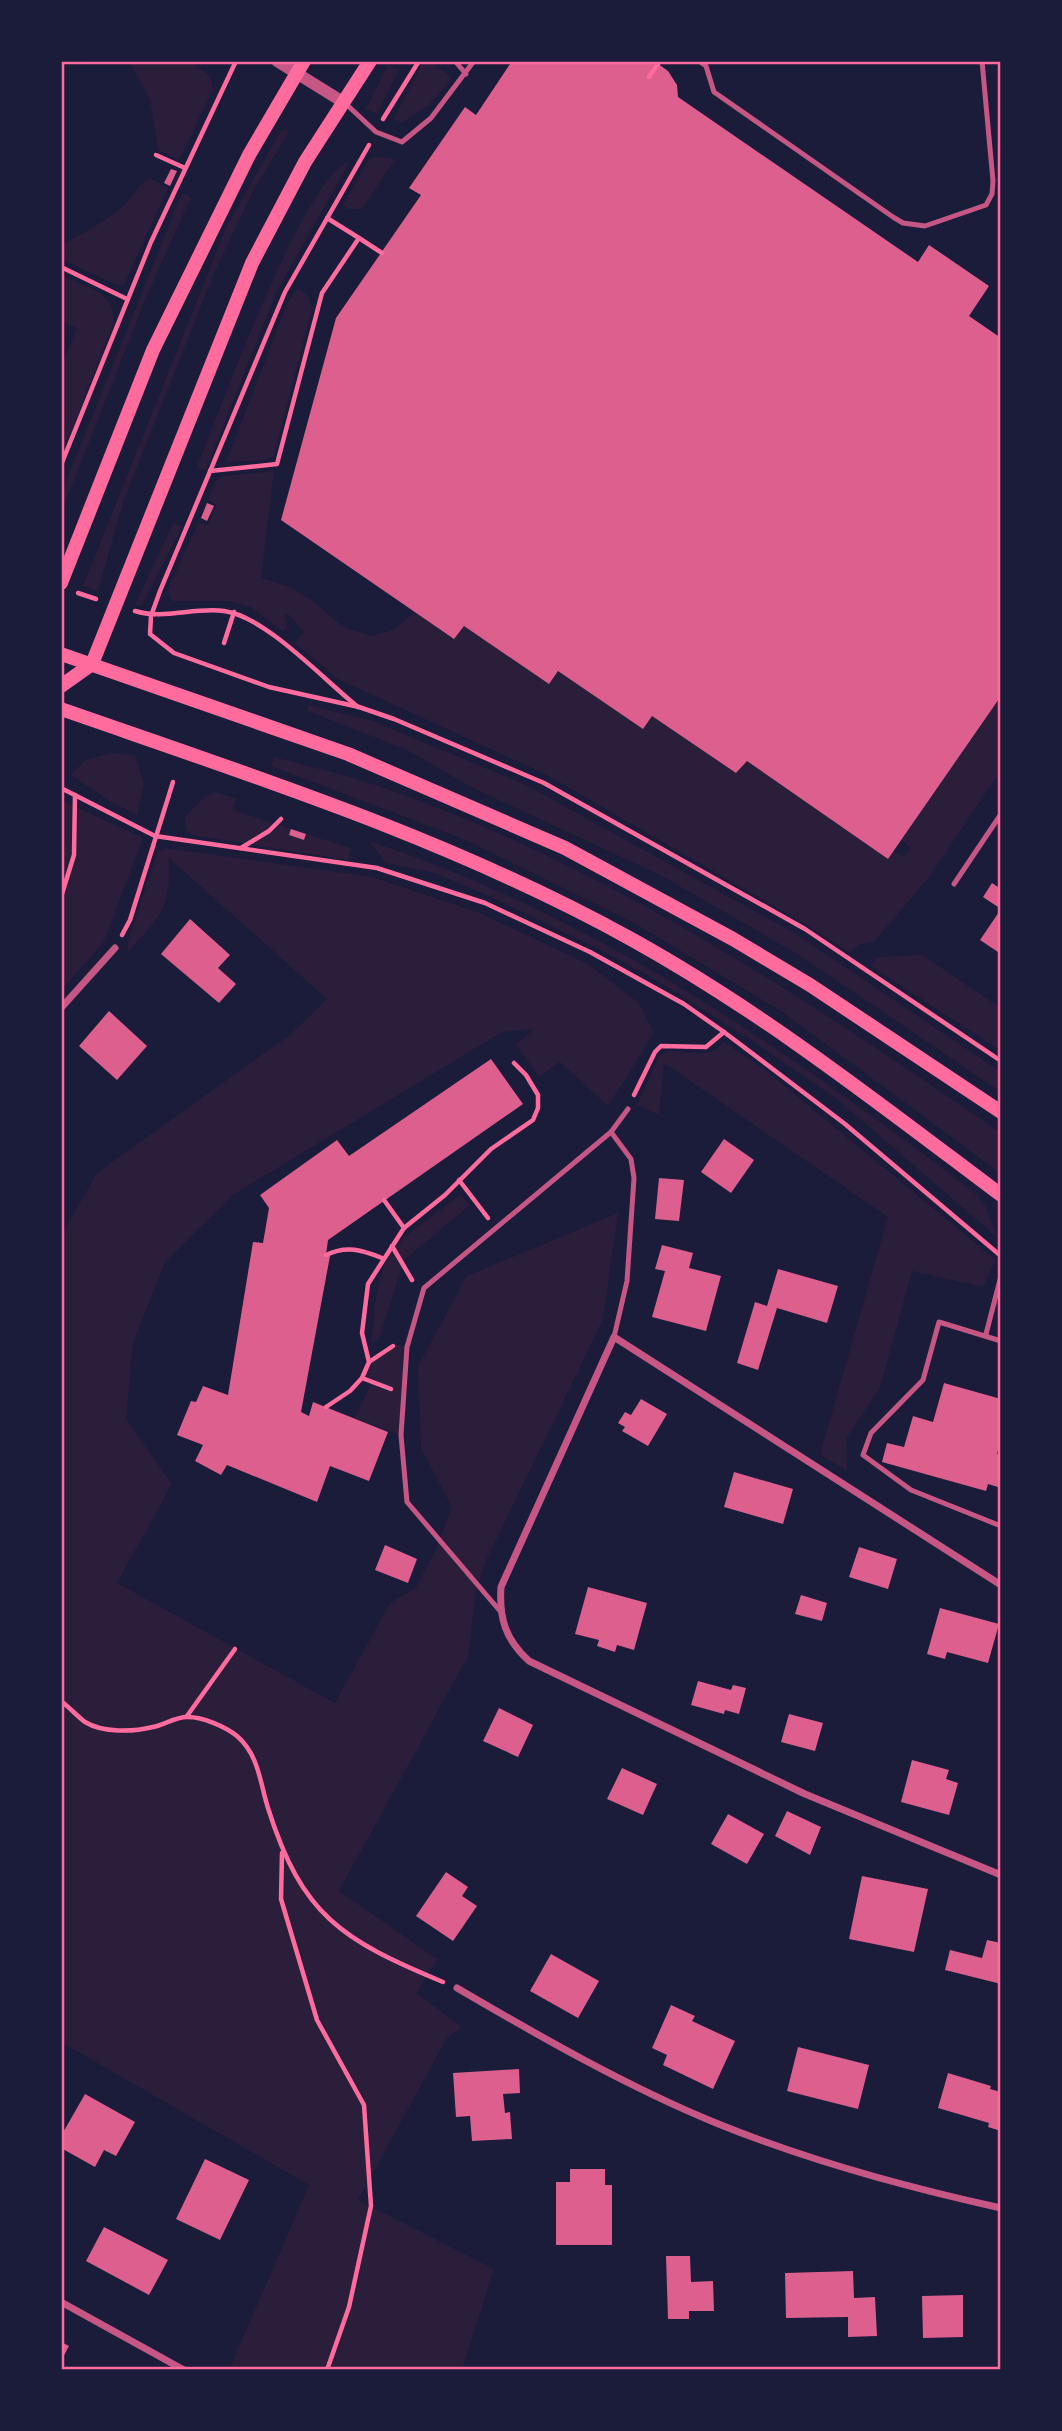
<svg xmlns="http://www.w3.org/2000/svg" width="1062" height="2431" font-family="'Libre Baskerville',serif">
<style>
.green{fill:#2a1e3b}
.building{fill:#dd5f8e}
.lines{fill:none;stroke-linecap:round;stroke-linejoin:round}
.path{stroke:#ff6b9d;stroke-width:4.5}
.service{stroke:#c65784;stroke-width:5}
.minor{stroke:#c65784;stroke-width:7}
.tertiary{stroke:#c65784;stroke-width:12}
.secondary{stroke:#ff6b9d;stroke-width:14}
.neatline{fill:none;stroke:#ff6b9d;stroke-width:2.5}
</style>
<rect width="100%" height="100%" fill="#1b1b3a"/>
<!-- green -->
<g class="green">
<path d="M129,61H191L210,77L213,90L179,160L158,150L150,99Z"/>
<path d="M424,61H431L450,77V81L428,106L403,122L393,120Z"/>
<path d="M388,65L399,70L377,114L366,109Z"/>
<path d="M287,129L288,134L255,187L214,273L123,502L98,591L83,586L226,228L281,130Z"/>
<path d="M375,157L395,159L362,209H346L343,204L369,160Z"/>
<path d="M350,161L276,293L206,470L197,467C218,415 305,173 350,161Z"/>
<path d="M150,178L168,188L124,285H116L61,259L64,244C85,231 111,220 128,201C136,193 140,182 150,178Z"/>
<path d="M182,193L191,197L145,300L61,513V494Z"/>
<path d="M61,275C87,288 117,291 113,325L61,457V368L77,328L61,321Z"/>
<path d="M298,288L309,297L312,309L274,456L265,460L226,462L287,304Z"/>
<path d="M274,471L261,578L290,587L313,601L343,627L372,636L393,630L415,612L464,626L558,671L643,728L652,716L736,773L747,761L888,859L893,851L905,857L911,848L901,840L1001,696V770L930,876L875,941L860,944L850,953L807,925L545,774L338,679L295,643L304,632L288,614L284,616L287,625L284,632L251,607L229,601H172L168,591L170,584L199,522L208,525L217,504L208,500L216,480L223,476Z"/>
<path d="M173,523L182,527L144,601L140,606L135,605Z"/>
<path d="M308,705L373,721L528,786L796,934L1001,1072V1092L799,955L660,875L471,787L407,750L308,711Z"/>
<path d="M111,753L135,755L144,784L137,815L111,802L71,775L84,761Z"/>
<path d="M274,757C312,767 350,776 387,789C607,866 810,1001 1001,1133V1174L784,1013L634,923L466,840L271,766Z"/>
<path d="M216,792L236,799L233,810L291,829L290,835L304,840L306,834L351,848L348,860L192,835L186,830V816L204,797Z"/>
<path d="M61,800L143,838L103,943L61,990Z"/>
<path d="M369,841C598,917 785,1049 975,1193L986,1207L997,1237L838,1100L756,1043L661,983L599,949L489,896L435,873L386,863Z"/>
<path d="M165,848L372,877L480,913L586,963L639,1003L654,1033L608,1106L560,1062L539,1077L516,1044L534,1029L502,1032L233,1195L165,1262L133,1343L126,1419L172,1484L117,1583L335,1703L390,1603L416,1587L434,1554L452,1507L421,1448L418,1366L467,1276L618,1213L603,1319L485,1563L476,1591L468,1656L339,1891L437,1959L416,1993L462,2027L447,2038L358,2200L494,2269L462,2370H229L309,2185L61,2042V1236L97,1173L291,1034L327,999L169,858C171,909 161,915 128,952V941L157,853Z"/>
<path d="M922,955L1001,1008V1051L871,966L877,957Z"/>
<path d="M724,1042L764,1069L996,1260L983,1287L912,1271L880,1388L846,1439L847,1471L820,1454L888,1217L664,1063L659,1115L637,1105L660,1055C682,1042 701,1067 724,1042Z"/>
<path d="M460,1195L470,1205L404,1260L379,1339L371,1343C375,1316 374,1282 389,1257C404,1232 438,1213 460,1195Z"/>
<path d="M396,1344L407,1347L401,1435L355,1418L372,1382L362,1378L369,1362Z"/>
</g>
<!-- building -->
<g class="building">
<path d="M512,61H654L668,71L677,85L678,97L918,262L929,245L989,286L969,316L1001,338V696L888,859L747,761L736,773L652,716L643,729L558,671L549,684L464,626L454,639L281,520L336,318L421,195L409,188L465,107L476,115Z"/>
<path d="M171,169L177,171L170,186L164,183Z"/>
<path d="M207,503L214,506L207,521L201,518Z"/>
<path d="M291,829L306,834L304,840L289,835Z"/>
<path d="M1001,882V909L983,897L992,883L998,887Z"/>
<path d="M1001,909V954L980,940Z"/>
<path d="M190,919L230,955L218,968L236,984L219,1003L161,954Z"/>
<path d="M109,1011L147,1046L117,1080L79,1046Z"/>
<path d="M491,1059L523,1104L328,1240L326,1255L330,1256L301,1412L309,1416L313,1402L388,1432L369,1481L330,1466L317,1502L227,1465L221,1475L195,1461L203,1445L177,1435L191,1401L196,1402L203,1386L228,1395L253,1242L263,1243L269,1208L260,1195L337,1140L349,1156Z"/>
<path d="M724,1139L754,1160L731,1193L701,1172Z"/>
<path d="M659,1178L684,1180L679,1221L655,1219Z"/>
<path d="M662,1245L693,1253L689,1268L721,1276L706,1331L652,1317L665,1271L655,1269Z"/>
<path d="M778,1269L838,1286L827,1323L777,1308L758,1370L737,1363L755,1302L767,1306Z"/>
<path d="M944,1383L1001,1399V1439L997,1454L1001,1455V1488L988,1484L986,1491L882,1462L887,1443L904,1447L913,1416L933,1422Z"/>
<path d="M641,1399L667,1414L648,1446L622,1431L625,1427L618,1423L625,1412L631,1415Z"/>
<path d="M734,1472L793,1489L783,1524L724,1507Z"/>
<path d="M385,1545L417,1559L408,1583L375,1570Z"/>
<path d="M859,1547L897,1559L888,1589L849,1577Z"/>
<path d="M588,1587L647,1603L634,1650L617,1645L615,1652L597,1646L599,1640L575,1634Z"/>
<path d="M801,1595L827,1603L822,1621L795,1614Z"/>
<path d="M940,1608L999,1624L988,1663L947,1652L945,1659L927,1654Z"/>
<path d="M698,1681L731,1690L733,1685L746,1688L739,1714L725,1710L724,1714L691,1705Z"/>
<path d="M499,1708L533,1725L518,1757L483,1741Z"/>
<path d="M789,1714L823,1723L815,1751L781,1742Z"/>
<path d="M912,1760L949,1770L946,1779L958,1783L949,1815L901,1802Z"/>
<path d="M622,1768L657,1784L643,1815L607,1799Z"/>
<path d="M787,1811L821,1827L810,1855L775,1836Z"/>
<path d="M728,1814L764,1834L747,1864L711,1844Z"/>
<path d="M446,1872L468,1887L462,1896L477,1906L453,1941L416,1916Z"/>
<path d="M862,1876L928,1889L914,1952L849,1939Z"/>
<path d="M987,1940L1001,1943V1984L945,1970L950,1950L982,1958Z"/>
<path d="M551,1954L599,1981L578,2018L530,1991Z"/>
<path d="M671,2005L695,2016L692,2021L735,2041L713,2089L663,2065L667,2055L652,2048Z"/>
<path d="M798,2047L869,2065L858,2109L787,2091Z"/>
<path d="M519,2069L520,2093L503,2094L505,2113L510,2112L512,2139L472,2141L470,2116L456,2117L453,2073Z"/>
<path d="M948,2073L991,2086L990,2089L1001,2092V2131L988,2127L989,2123L938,2108Z"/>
<path d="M85,2094L135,2122L116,2156L104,2150L95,2167L61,2148V2136Z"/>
<path d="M205,2159L249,2180L220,2240L176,2219Z"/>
<path d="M570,2169H605V2185H612V2245H556V2182H570Z"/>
<path d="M104,2227L168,2260L149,2295L86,2261Z"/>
<path d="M666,2256H690L691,2282L713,2281L714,2311H689V2319H668Z"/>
<path d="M853,2271L854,2298L875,2297L877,2336L848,2337V2317L786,2318L785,2273Z"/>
<path d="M963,2295V2337L923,2338L922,2296Z"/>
<path d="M61,2342L69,2346L61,2361Z"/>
</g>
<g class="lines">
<!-- path -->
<g class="path">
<path d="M649,77L660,61"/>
<path d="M383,119L419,61"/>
<path d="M369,145L285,292L160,591L151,616L150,634L174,653L269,687L359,707L394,719L544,783L805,929L1001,1061"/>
<path d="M156,155L185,168"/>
<path d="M327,218L359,238"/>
<path d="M61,267L127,299"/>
<path d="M61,465L151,242L236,61"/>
<path d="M210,471L277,464L322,293L359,238L382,253"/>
<path d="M78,593L96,599"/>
<path d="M135,611C163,620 194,607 224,611C265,616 324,680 358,707"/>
<path d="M224,643L234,612"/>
<path d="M61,788L155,836L377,868L485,903L590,952L684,1004L724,1032L845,1124L1001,1256"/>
<path d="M241,848L269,831L281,819"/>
<path d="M61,897L74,855L75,795"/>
<path d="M122,935L130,920L173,782"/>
<path d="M634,1095L655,1052L661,1046L706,1047L724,1032"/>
<path d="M459,1180L488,1218"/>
<path d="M384,1200L404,1228"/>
<path d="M392,1246L412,1280"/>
<path d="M326,1255C347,1245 362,1250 382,1258"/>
<path d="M369,1362L393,1346"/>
<path d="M362,1378L391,1389"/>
<path d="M326,1407L350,1391L362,1378L369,1362L362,1333L368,1284L404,1228L445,1195L491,1149L533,1120L538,1108V1095L526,1075L514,1063"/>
<path d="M61,1701C69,1707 77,1716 85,1722C103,1733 133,1732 153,1727C164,1725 177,1716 188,1717C203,1717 226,1727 237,1736C259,1755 260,1783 268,1808C302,1916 342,1940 443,1982"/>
<path d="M187,1716L235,1649"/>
<path d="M282,1853L281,1899L317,2020L364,2105L371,2206L349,2307L327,2370"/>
</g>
<!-- service -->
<g class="service">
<path d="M455,61L466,74"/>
<path d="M699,61L706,66L714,92L893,217L903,223L925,226L986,205L992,194L993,181L982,61"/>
<path d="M346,104L376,132L402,142L431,118L474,61"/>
<path d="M954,884L1001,814"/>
<path d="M986,1334L1001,1276"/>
<path d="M614,1337L627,1281L634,1178L631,1159L611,1132L628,1109"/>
<path d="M1001,1341L939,1322L923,1380L871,1433L863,1455L911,1490L1001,1526"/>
<path d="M500,1611L407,1502L401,1435L407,1347L424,1288L611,1132"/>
</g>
<!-- minor -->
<g class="minor">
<path d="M61,1008L115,948"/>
<path d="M1001,1585L614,1337L501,1587C499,1618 505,1639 529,1661L805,1794L1001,1875"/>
<path d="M457,1988C539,2036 628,2087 716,2123C807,2160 905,2187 1001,2208"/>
<path d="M61,2302L184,2370"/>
</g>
<!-- tertiary -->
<path class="tertiary" d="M277,61L343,102"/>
<!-- secondary -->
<g class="secondary">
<path d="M61,583L153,350L249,155L304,61"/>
<path d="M61,654L348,754L565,848L733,939L810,985L1001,1112"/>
<path d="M92,664L252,263L305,162L370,61"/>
<path d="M61,686L92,664"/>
<path d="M61,709C256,777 450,839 631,939C763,1012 881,1105 1001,1195"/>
</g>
</g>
<!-- border -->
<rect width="1062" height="2431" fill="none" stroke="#1b1b3a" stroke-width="126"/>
<rect x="63" y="63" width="936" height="2305" class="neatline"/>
</svg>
